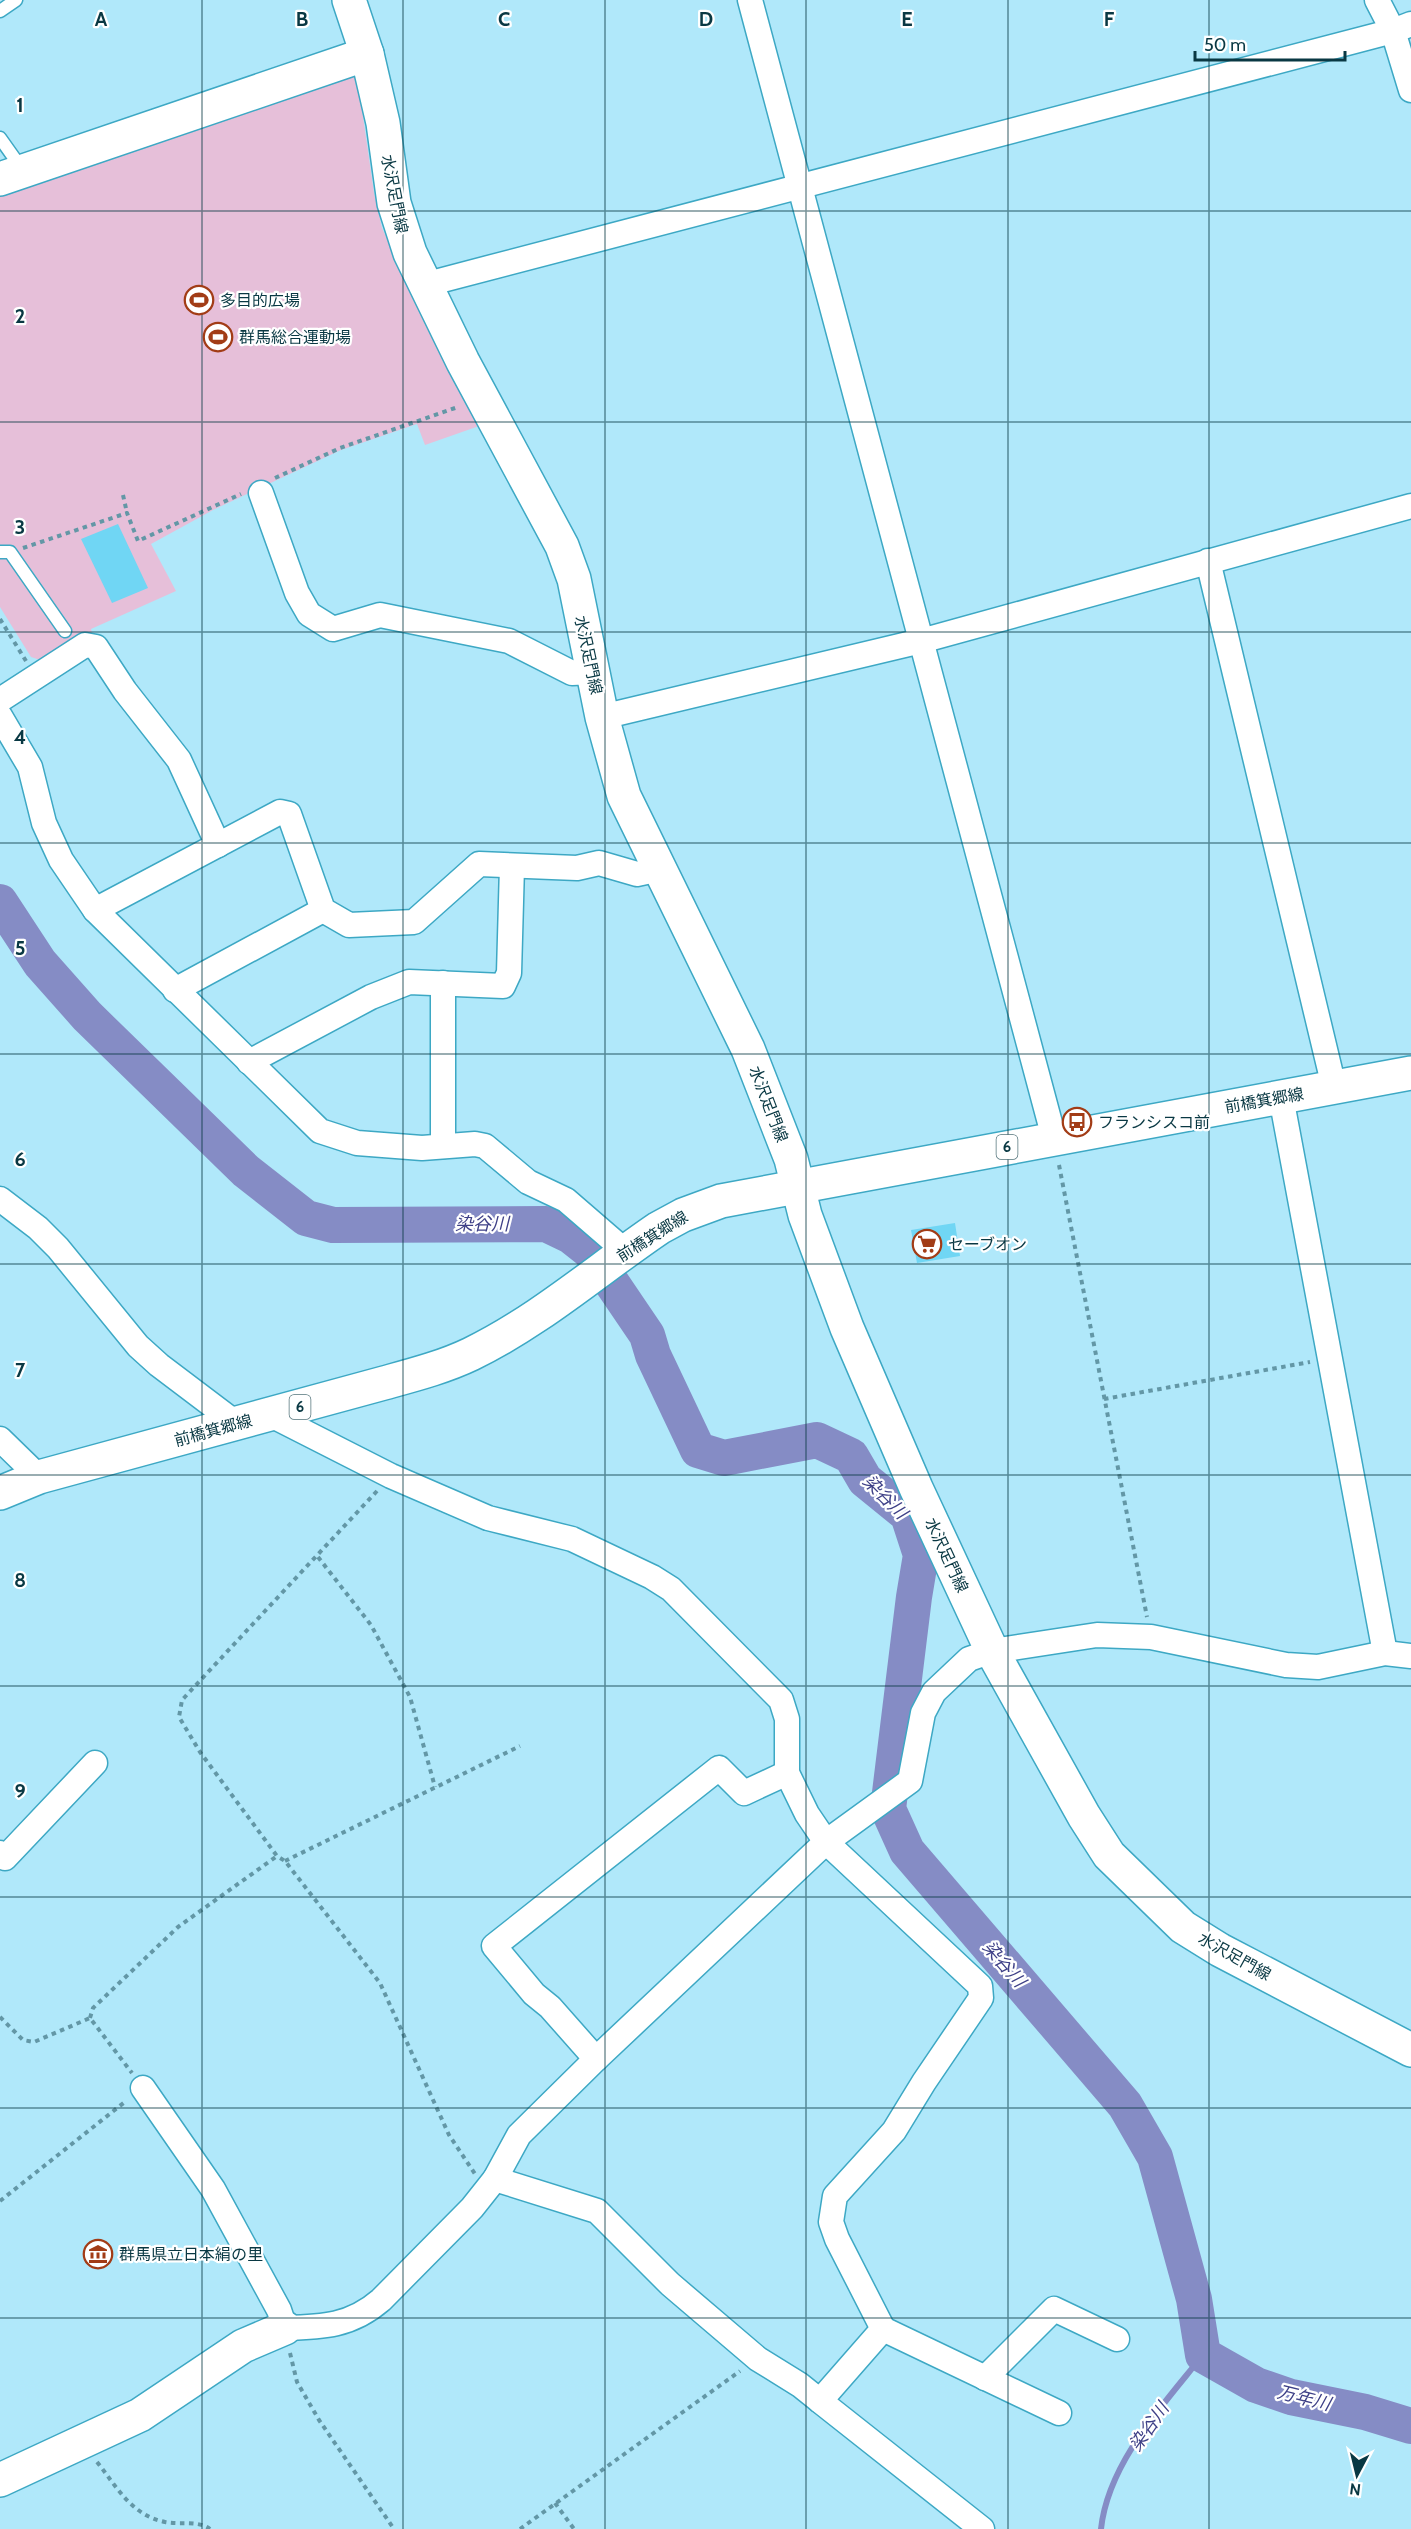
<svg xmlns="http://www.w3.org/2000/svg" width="1411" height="2529" font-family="Cabin,'Noto Sans JP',sans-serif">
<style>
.pitch{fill:#e6bfd9}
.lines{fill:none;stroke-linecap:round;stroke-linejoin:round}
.stream{stroke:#858cc5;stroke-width:6}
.river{stroke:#858cc5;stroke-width:36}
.building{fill:#70d6f4}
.lane-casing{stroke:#3da8c4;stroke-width:15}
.street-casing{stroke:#3da8c4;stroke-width:27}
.secondary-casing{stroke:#3da8c4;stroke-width:36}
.primary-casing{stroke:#3da8c4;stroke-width:36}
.path{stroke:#6397a6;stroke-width:4;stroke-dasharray:4.5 4.5;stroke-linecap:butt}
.lane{stroke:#fff;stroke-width:12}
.street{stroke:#fff;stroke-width:24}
.secondary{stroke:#fff;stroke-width:33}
.primary{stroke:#fff;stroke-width:33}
.grid{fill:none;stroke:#093843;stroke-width:1.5;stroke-opacity:0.55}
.labels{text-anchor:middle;stroke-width:4.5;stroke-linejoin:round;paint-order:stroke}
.shield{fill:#fff;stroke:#53747b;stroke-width:1.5}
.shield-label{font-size:15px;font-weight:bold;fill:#093843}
.street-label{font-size:16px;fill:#093843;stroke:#fff}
.poi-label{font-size:16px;fill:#093843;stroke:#fff;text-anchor:start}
.water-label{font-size:18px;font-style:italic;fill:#3e4087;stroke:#fff}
.grid-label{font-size:20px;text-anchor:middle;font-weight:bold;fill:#093843;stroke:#fff;stroke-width:4.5;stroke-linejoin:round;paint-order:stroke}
</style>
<rect width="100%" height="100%" fill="#b0e8fa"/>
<!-- pitch -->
<path class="pitch" d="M351,72L357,75L374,193L382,228L402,271L482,425L425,445L417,424L341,450L213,510L151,544L176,591L91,629L92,633L46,662L31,657L0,607V193Z"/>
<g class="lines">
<!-- stream -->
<path class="stream" d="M1101,2529C1108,2463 1163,2405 1203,2355"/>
<!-- river -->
<path class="river" d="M0,902L40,963L87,1016L246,1171L306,1218L333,1225L546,1224L571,1236L590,1251L647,1335L653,1355L698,1450L724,1458L817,1440L851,1456L865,1480L908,1515L921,1555L914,1597L888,1809L907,1851L1125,2105L1155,2157L1194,2299L1203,2355L1256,2385L1291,2397L1365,2412L1411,2426"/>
</g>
<!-- building -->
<g class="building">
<path d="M118,524L148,588L112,603L81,539Z"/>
<path d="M955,1223L960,1256L917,1263L911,1230Z"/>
</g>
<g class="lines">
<!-- lane casing -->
<g class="lane-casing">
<g id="lane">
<path d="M0,11L16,0"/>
<path d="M0,138L22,169"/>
<path d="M0,552H10L65,631"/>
</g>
</g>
<!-- street casing -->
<g class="street-casing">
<g id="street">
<path d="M750,0L1054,1138"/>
<path d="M1377,0L1393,31L1411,90"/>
<path d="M425,287L435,282L1393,31L1411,24"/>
<path d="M261,493L297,593L309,614L333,629L380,615L509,641L572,673L593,672"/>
<path d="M1208,561L1334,1087"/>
<path d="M0,700L85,645L96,647L125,691L179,760L218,845"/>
<path d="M0,716L30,767L44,823L61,860L95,910L320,1131L357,1143L422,1148L475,1144L485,1146L528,1182L566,1200L625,1251"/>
<path d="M602,717L921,641L1411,506"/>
<path d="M95,910L280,812L289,814L323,910L349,925L414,922L479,864L577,868L599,863L637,874L660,869"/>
<path d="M175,990L323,910"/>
<path d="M249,1062L371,997L409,982L503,986L509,973L512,866"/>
<path d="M1281,1097L1385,1653"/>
<path d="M443,1146V983"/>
<path d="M0,1199L38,1228L58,1248L138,1346L159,1365L237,1424"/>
<path d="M271,1415L391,1476L488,1518L572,1539L652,1577L671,1589L781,1700L787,1719V1773L807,1814L826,1842L980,1986L981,1998L924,2082L894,2131L835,2196L831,2222L837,2239L883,2329L820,2401L982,2529"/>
<path d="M0,1439L39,1477"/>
<path d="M0,1853L5,1858L95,1763"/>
<path d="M596,2059L550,2007L534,1994L494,1946L719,1768L744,1793L787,1773"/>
<path d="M143,2088L213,2189L279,2310L285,2328C323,2327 351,2326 381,2300L472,2208L495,2179L519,2135L596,2059L826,1842L910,1781L923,1713L934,1692L969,1659L992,1651L1097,1635L1151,1637L1286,1665L1318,1667L1385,1653L1411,1656"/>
<path d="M495,2179L597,2211L670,2284L758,2359L800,2385L820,2401"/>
<path d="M883,2329L1059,2413"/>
<path d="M985,2378L1054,2309L1117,2339"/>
</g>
</g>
<!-- secondary casing -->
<g class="secondary-casing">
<g id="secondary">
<path d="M349,0L367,54L383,123L394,203L410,253L463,362L562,546L574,579L602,717L624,796L748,1049L791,1159L805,1215L847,1328L916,1488L992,1651L1084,1816L1109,1855L1183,1927L1220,1950L1411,2050"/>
<path d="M0,179L367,54"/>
<path d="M0,2480L140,2415L243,2346L285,2328"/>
</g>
</g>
<!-- primary casing -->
<g class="primary-casing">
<path id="primary" d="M0,1493L39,1477L384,1383C413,1375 444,1367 471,1354C539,1321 597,1270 659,1228L683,1215L721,1201L1411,1073"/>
</g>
<!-- path -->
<g class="path">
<path d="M275,478L340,448L458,407"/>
<path d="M123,495L127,513"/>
<path d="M23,548L127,513L138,541L241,494"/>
<path d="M0,619L26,661"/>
<path d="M1059,1165L1147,1617"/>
<path d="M1104,1399L1310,1362"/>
<path d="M377,1491L182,1700L179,1717L200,1752L277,1856L285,1861L380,1983L449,2135L475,2174"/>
<path d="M318,1557L371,1625L410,1697L435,1787"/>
<path d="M285,1861L520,1746"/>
<path d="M0,2017L23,2040L34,2042L90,2018L132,2073"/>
<path d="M90,2018L93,2008L178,1927L277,1856"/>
<path d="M0,2201L126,2101"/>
<path d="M290,2353L297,2382L319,2420L394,2529"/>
<path d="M97,2462C117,2487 131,2515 165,2522C180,2525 198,2520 210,2529"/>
<path d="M555,2503L574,2529"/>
<path d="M520,2529L740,2371"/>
</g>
<!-- lane -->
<use href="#lane" class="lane"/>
<!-- street -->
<use href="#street" class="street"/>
<!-- secondary -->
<use href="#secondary" class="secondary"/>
<!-- primary -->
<use href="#primary" class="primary"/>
</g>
<!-- grid -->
<path class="grid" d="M202,0V2529M403,0V2529M605,0V2529M806,0V2529M1008,0V2529M1209,0V2529M0,211H1411M0,422H1411M0,632H1411M0,843H1411M0,1054H1411M0,1264H1411M0,1475H1411M0,1686H1411M0,1897H1411M0,2108H1411M0,2318H1411"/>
<!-- icons -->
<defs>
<g id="stadium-ring" transform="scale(1.5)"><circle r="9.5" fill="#fff" stroke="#a23c16" stroke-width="1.5"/><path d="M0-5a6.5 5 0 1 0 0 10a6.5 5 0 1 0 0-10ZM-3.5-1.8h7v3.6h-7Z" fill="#a23c16"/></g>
<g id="bus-ring" transform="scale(1.5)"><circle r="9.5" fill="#fff" stroke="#a23c16" stroke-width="1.5"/><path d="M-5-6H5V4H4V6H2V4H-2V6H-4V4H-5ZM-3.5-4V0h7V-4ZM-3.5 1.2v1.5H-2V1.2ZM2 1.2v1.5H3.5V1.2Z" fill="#a23c16"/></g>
<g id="supermarket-ring" transform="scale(1.5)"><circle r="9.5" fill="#fff" stroke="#a23c16" stroke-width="1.5"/><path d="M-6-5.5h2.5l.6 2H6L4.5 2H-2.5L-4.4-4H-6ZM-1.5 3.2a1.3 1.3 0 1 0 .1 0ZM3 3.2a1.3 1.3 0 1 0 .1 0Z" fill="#a23c16"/></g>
<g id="museum-ring" transform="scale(1.5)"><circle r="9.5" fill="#fff" stroke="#a23c16" stroke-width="1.5"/><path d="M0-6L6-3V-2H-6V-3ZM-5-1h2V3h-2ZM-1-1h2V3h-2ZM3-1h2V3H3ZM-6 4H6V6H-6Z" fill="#a23c16"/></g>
</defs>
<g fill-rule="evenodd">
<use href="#stadium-ring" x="199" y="300"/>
<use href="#stadium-ring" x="218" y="337"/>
<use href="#bus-ring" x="1077" y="1122"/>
<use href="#supermarket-ring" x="927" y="1244"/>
<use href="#museum-ring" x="98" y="2254"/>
</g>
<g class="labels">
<!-- shield labels -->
<g class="shield">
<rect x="996.5" y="1135" width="21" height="24" rx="4.5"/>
<rect x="289.5" y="1395" width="21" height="24" rx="4.5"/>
</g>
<g class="shield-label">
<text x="1007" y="1152">6</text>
<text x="300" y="1412">6</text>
</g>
<!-- street labels -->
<g class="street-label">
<text transform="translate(395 194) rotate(79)" y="6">水沢足門線</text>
<text transform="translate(589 655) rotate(78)" y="6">水沢足門線</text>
<text transform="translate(1264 1100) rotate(-10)" y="6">前橋箕郷線</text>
<text transform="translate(769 1104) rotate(69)" y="6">水沢足門線</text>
<text transform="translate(652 1236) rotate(-32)" y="6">前橋箕郷線</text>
<text transform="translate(213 1430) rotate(-15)" y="6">前橋箕郷線</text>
<text transform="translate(947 1555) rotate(65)" y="6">水沢足門線</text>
<text transform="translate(1235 1956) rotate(29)" y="6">水沢足門線</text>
</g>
<!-- poi labels -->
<g class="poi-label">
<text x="220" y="306">多目的広場</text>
<text x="239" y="343">群馬総合運動場</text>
<text x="1098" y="1128">フランシスコ前</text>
<text x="948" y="1250">セーブオン</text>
<text x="119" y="2260">群馬県立日本絹の里</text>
</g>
<!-- water labels -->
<g class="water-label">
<text x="482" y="1230">染谷川</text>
<text transform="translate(885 1497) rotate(45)" y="6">染谷川</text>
<text transform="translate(1004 1964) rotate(49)" y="6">染谷川</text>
<text transform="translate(1304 2398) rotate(14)" y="6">万年川</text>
<text transform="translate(1149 2427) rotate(-55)" y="6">染谷川</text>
</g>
</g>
<g class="grid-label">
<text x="101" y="26">A</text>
<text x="302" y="26">B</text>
<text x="504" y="26">C</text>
<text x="706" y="26">D</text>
<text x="907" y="26">E</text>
<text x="1109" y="26">F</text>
<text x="20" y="112">1</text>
<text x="20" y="323">2</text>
<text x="20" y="534">3</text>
<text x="20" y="744">4</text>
<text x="20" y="955">5</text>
<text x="20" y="1166">6</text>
<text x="20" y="1377">7</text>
<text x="20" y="1587">8</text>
<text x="20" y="1798">9</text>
</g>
<!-- north arrow -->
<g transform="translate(1357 2475) rotate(187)" stroke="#ffffff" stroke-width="4.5" paint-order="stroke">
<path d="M0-4.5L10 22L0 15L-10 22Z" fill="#093843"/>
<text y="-9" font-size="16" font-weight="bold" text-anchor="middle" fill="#093843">N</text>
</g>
<!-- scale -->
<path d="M1195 51v9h150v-9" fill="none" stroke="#093843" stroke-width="3"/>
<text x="1204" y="51" font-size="18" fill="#093843" stroke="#ffffff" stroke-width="4.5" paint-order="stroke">50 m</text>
</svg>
